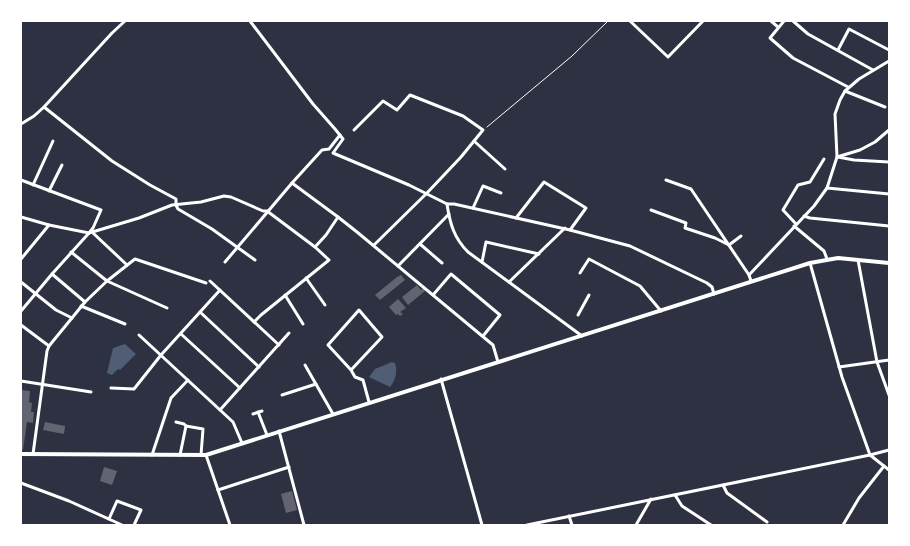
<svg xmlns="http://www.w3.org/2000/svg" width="910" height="546" font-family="Spectral,serif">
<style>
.water{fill:#4f5d75}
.building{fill:#626471}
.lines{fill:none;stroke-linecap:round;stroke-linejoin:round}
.path{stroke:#fff;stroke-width:1}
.minor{stroke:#fff;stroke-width:3}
.tertiary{stroke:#fff;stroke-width:4}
</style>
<rect width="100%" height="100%" fill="#2d3142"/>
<!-- water -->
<g class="water">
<path d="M125,344L136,354L120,370L118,369L112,375L107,373L113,348Z"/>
<path d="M392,362L395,363C398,372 395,381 390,387L369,377L375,369Z"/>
</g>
<!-- building -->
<g class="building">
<path d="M401,275L405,280L380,300L375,295L397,277Z"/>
<path d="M417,285L421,290L423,288L425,291L408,305L402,297Z"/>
<path d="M398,299L406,308L400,312L403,314L400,316L398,314L396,315L389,307Z"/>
<path d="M21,390L30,391L29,402L32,403L31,412H34L33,423L27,422L23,450L21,449Z"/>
<path d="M45,422L65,426L64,434L43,430Z"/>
<path d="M104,467L117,471L112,485L100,481Z"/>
<path d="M292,491L297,510L286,513L281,494Z"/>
</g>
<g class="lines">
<!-- path -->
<path class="path" d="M487,127L572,56L608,21"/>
<!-- minor -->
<g class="minor">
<path d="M250,21L313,104L335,129L343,139L333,153L409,185L447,204H454L570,230L630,246L707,283L712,287L714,294"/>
<path d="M630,21L668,57L703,21"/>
<path d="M771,21L778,27"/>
<path d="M784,21L770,38L793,58L848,87"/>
<path d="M793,21L808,34L873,70"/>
<path d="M838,50L849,29L889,50"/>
<path d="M845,91L885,107"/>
<path d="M44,107L112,161L150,185L176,199V205L178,209L212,229L255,260"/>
<path d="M21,124L34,116L44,107L112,33L125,21"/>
<path d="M354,130L383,101L397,110L410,95L463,116L483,130L461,157L427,193L374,245"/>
<path d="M474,141L505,169"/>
<path d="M837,157L860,150L875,142L889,130"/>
<path d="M838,157L854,160L889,162"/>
<path d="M21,180L101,210L93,228L89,233L52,274L21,311"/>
<path d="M666,180L691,189L749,275"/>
<path d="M292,183L338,217"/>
<path d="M33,185L53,141"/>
<path d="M827,188L889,194"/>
<path d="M49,191L62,165"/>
<path d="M447,204C450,224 454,238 468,252L582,336"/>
<path d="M473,208L483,186L501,193"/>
<path d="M651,210L686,223L685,228L715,238L729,245L741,236"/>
<path d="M804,216L810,218L889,226"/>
<path d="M21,217L49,225L89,233L139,218L172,205L201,202L224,196L231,197L263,211H267L315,247L326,235L338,217L357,232L493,345L498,362"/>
<path d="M516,218L544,182L586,208L570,230"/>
<path d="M796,224L783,210L798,185L810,182L824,159"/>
<path d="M794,226L824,251L827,259"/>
<path d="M93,233L127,265"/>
<path d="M420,244L442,263"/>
<path d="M71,252L107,281L167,308"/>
<path d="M21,259L49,225"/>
<path d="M858,260L877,362L889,395"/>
<path d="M225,262L292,183L322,150L329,149L340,135"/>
<path d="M482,262L486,242L539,254"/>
<path d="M810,263L842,377L870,455L889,470"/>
<path d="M398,266L449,214"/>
<path d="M580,273L589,259L640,286L661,311"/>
<path d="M52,274L85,302"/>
<path d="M306,278L325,305"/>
<path d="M210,281L279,345"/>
<path d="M751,281L749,275L814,206L827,188L837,157L835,114L840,100L845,91L859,79L889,61"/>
<path d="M21,282L56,310L72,318"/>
<path d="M509,282L565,228"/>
<path d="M285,295L303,324"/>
<path d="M433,295L451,274L500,315L483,336"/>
<path d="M81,306L125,324"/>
<path d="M200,312L259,367"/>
<path d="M578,315L589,295"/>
<path d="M254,322L261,315L329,260L315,247"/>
<path d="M21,325L49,346"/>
<path d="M181,334L240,388"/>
<path d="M139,335L233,422L242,443"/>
<path d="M305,365L333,414"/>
<path d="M839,367L889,360"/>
<path d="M351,370L328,345L359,310L382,337L351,370L355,377L363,380L369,402"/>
<path d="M441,379L482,525"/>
<path d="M21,381L91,392"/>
<path d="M111,388L134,389L161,355L220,290"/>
<path d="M282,395L316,384"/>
<path d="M220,410L289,333"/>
<path d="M258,412L267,435"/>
<path d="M253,414L262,411"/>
<path d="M176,422L184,424L186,426"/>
<path d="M279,431L304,525"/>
<path d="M33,454L47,351L49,346L85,302L107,281L135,259L206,283"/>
<path d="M152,455L171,398L188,380"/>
<path d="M180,455L186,426L203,429L201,455"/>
<path d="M206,455L230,525"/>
<path d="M21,483L69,501L122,525"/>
<path d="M723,485L727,493L767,522"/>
<path d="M218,490L289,467"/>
<path d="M675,495L682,506L711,525"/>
<path d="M569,516L572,525"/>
<path d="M109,519L117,501L141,510L134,525"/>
<path d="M527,525L870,455L889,450"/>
<path d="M636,525L651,499"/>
<path d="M843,525L859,498L884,466"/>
</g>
<!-- tertiary -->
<path class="tertiary" d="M21,454L206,455L810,263L838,258L889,263"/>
</g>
<!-- border -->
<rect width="910" height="546" fill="none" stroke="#ffffff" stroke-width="44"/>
</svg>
